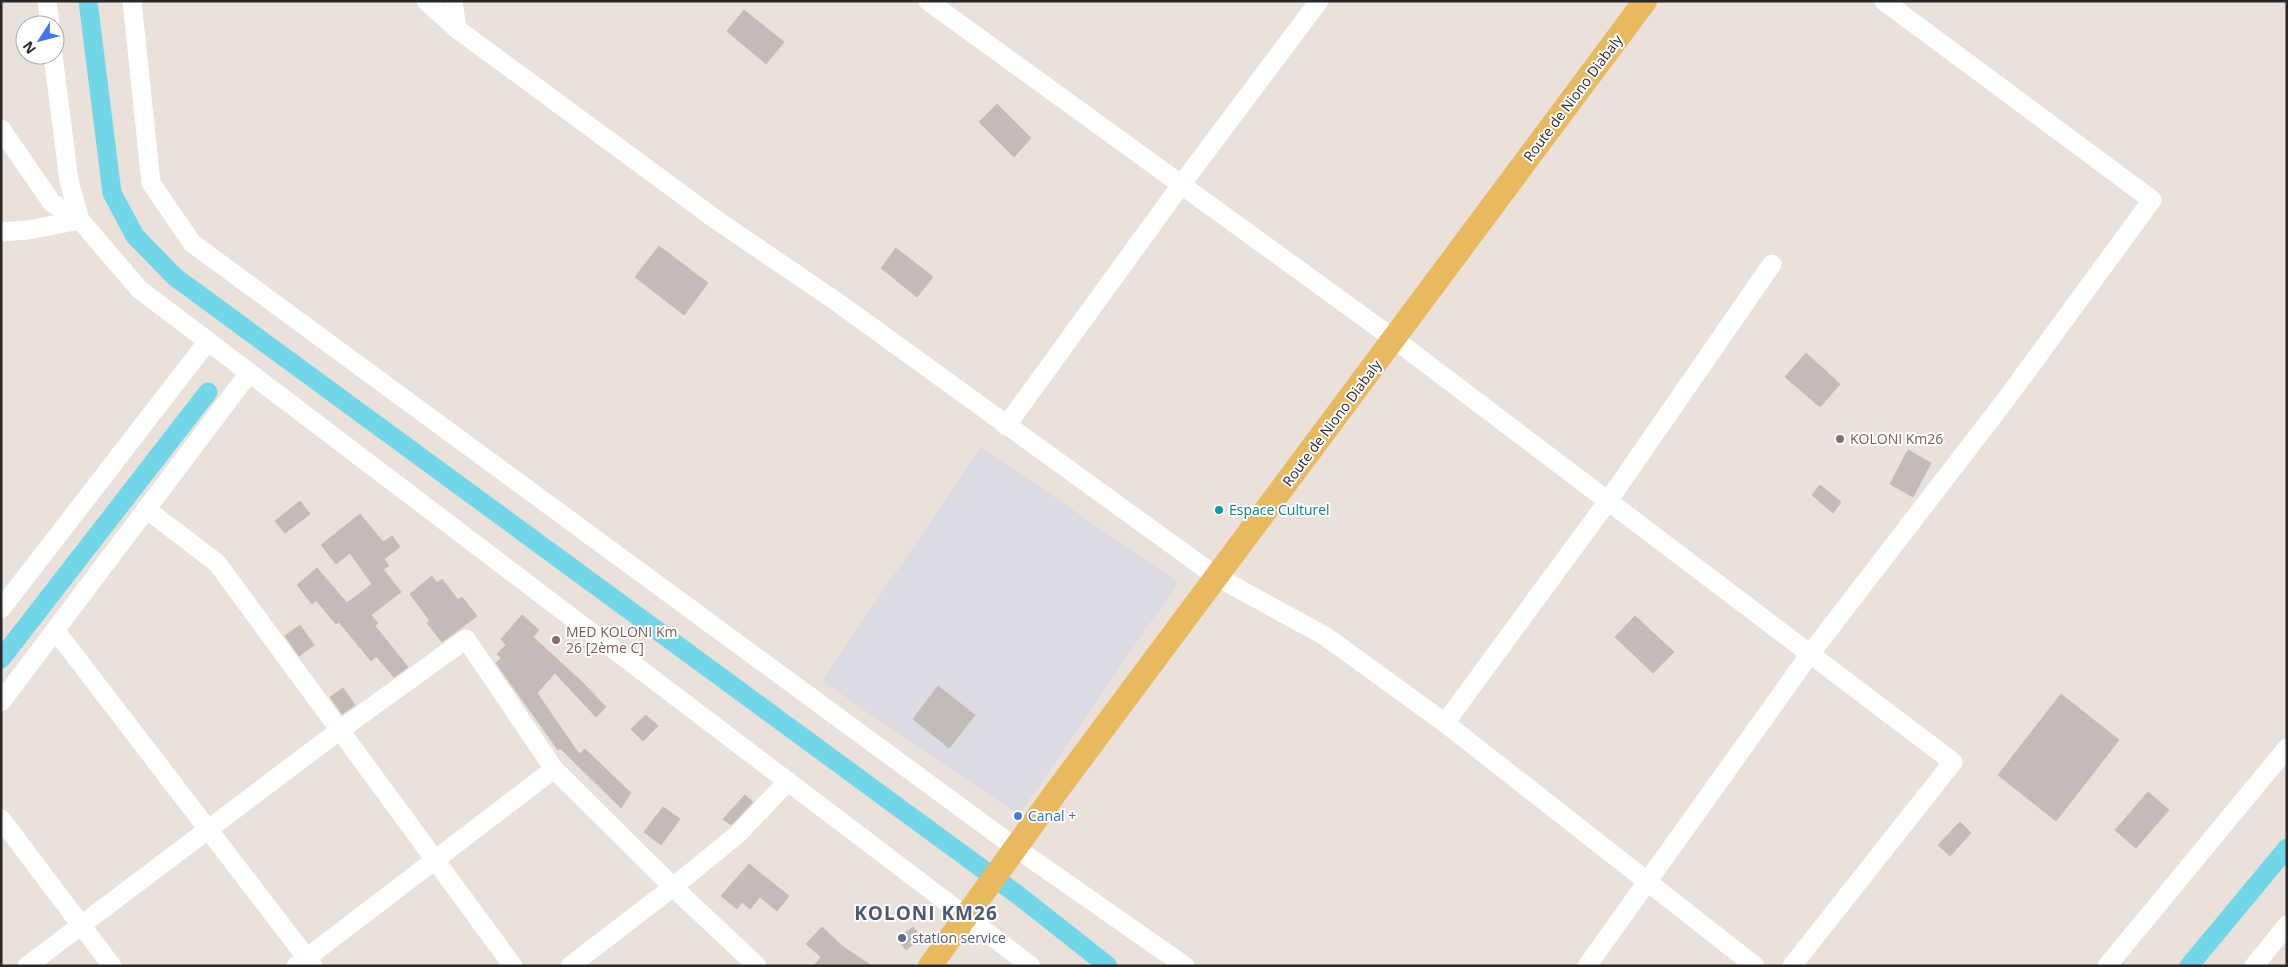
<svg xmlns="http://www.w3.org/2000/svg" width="2288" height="967" font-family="'Open Sans',sans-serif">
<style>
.industrial{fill:#dcdae2}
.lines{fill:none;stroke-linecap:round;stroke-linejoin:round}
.canal{stroke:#71d6e8;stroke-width:19}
.building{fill:#c2bbb7;stroke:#c5bdb4}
.minor{stroke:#fff;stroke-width:19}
.major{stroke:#e9b960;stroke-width:24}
.education-dot{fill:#8d6e63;stroke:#fff;stroke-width:2}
.culture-dot{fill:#0f9aa8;stroke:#fff;stroke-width:2}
.shop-dot{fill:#3f7fe0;stroke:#fff;stroke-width:2}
.service-dot{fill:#5c6f8a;stroke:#fff;stroke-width:2}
.labels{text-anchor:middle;stroke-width:4;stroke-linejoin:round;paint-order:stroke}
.street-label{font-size:14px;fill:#282828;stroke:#fff}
.education-label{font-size:14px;fill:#785e54;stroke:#fff;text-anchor:start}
.culture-label{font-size:14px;fill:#0d838f;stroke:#fff;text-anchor:start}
.shop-label{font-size:14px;fill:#366cbe;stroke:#fff;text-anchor:start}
.service-label{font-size:14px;fill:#4e5e75;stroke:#fff;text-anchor:start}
.district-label{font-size:19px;font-weight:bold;letter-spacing:1px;fill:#4b5876;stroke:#fff}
</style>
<rect width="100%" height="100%" fill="#eae1da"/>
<!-- industrial -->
<path class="industrial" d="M981,447L1178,582L1019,815L822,681Z"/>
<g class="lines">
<!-- canal -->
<g class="canal">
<path d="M88,1L112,193L135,236L175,277L1018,895L1108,966"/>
<path d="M1,659L208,392"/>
<path d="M2189,966L2287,848"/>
</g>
</g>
<!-- building -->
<g class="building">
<path d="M744,10L784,42L766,64L727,31Z"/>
<path d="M997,104L1031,138L1014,157L979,122Z"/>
<path d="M659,246L708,283L684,315L635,277Z"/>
<path d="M896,248L933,277L917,297L881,268Z"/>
<path d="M1806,353L1840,384L1820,407L1785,377Z"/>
<path d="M1908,450L1931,463L1913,497L1890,484Z"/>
<path d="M1820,485L1841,502L1833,513L1812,495Z"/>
<path d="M300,501L310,514L285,533L275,521Z"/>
<path d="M360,514L383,542L392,536L400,547L384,559L389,566L383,569L401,592L371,615L378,623L375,626L408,667L394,677L376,656L371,661L339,622L336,624L316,600L312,604L297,585L317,568L347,603L372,584L350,553L336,564L321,545Z"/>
<path d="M432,576L437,583L442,579L458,600L462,597L477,616L442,642L427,623L430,621L410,594Z"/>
<path d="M522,615L539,630L533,637L582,682L606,707L596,717L555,673L537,693L579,754L585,749L631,793L621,808L560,748L558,750L496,663L501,658L497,654L506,645L501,639Z"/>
<path d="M1635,616L1674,652L1653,673L1615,637Z"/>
<path d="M300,625L314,645L299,656L285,636Z"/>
<path d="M938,686L975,715L949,748L913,719Z"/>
<path d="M343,688L355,705L342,714L330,697Z"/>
<path d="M2061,694L2119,740L2056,821L1998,775Z"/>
<path d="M646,715L658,726L643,741L631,729Z"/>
<path d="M2148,792L2169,810L2136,848L2115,830Z"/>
<path d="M745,795L753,802L731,825L723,819Z"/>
<path d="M663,807L680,819L661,845L644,832Z"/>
<path d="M1960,822L1971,833L1950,856L1938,845Z"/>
<path d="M749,864L789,896L777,911L760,897L750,909L742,902L737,909L721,896Z"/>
<path d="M822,927L842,946L872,966H814L821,957L806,944Z"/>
<path d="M913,927L921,938L906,950L897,939Z"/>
</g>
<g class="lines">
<!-- minor -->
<g class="minor">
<path d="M47,1L50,25"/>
<path d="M132,1L151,183L192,243L1016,848L1185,966"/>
<path d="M426,1L457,29L718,221L837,302L1217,577L1325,636L1445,723L1755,966"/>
<path d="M453,1L457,29"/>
<path d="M928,1L1394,339L1953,762L1792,966"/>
<path d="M53,55L69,181L80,220L139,289L1031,966"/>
<path d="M1,129L52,203L80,220"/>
<path d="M1,232L28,230L80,220"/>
<path d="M1006,426L1181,185L1319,1"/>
<path d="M146,509L217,563L513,966"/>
<path d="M1,609L208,341"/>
<path d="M55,630L313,966"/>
<path d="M1,702L249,373"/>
<path d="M1445,723L1608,501L1772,264"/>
<path d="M1,819L112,966"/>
<path d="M27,966L340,730L466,639L554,769"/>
<path d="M296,966L554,769L673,887L757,966"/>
<path d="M570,966L673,887L738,834L788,781"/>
<path d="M1587,966L1810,654L2007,398L2152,200L1884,1"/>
<path d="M2107,966L2287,748"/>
<path d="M2254,966L2287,925"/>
</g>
<!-- major -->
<path class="major" d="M930,966L1056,792L1645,1"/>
</g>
<!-- markers -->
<g class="education-dot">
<circle cx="1840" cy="439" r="5"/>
<circle cx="556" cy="640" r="5"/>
</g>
<circle class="culture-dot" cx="1219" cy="510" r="5"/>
<circle class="shop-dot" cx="1018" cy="816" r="5"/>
<circle class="service-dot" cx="902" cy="938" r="5"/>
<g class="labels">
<!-- street labels -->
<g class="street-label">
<text transform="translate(1573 98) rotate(-53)" y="5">Route de Niono Diabaly</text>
<text transform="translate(1332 423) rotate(-53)" y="5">Route de Niono Diabaly</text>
</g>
<!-- education labels -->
<g class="education-label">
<text x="1850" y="444">KOLONI Km26</text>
<text x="566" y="637">MED KOLONI Km<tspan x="566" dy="16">26 [2ème C]</tspan></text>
</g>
<!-- culture labels -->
<g class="culture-label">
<text x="1229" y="515">Espace Culturel</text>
</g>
<!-- shop labels -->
<g class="shop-label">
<text x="1028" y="821">Canal +</text>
</g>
<!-- service labels -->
<g class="service-label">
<text x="912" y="943">station service</text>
</g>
<!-- district labels -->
<g class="district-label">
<text x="926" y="920">KOLONI KM26</text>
</g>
</g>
<!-- border -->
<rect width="2288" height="967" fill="none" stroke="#282828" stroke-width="5"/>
<!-- north arrow -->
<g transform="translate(40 40) rotate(234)"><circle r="24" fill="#ffffff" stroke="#a9a9a9"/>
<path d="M0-4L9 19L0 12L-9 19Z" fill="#4176f0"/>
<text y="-8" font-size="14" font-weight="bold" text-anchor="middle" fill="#282828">N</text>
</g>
</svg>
